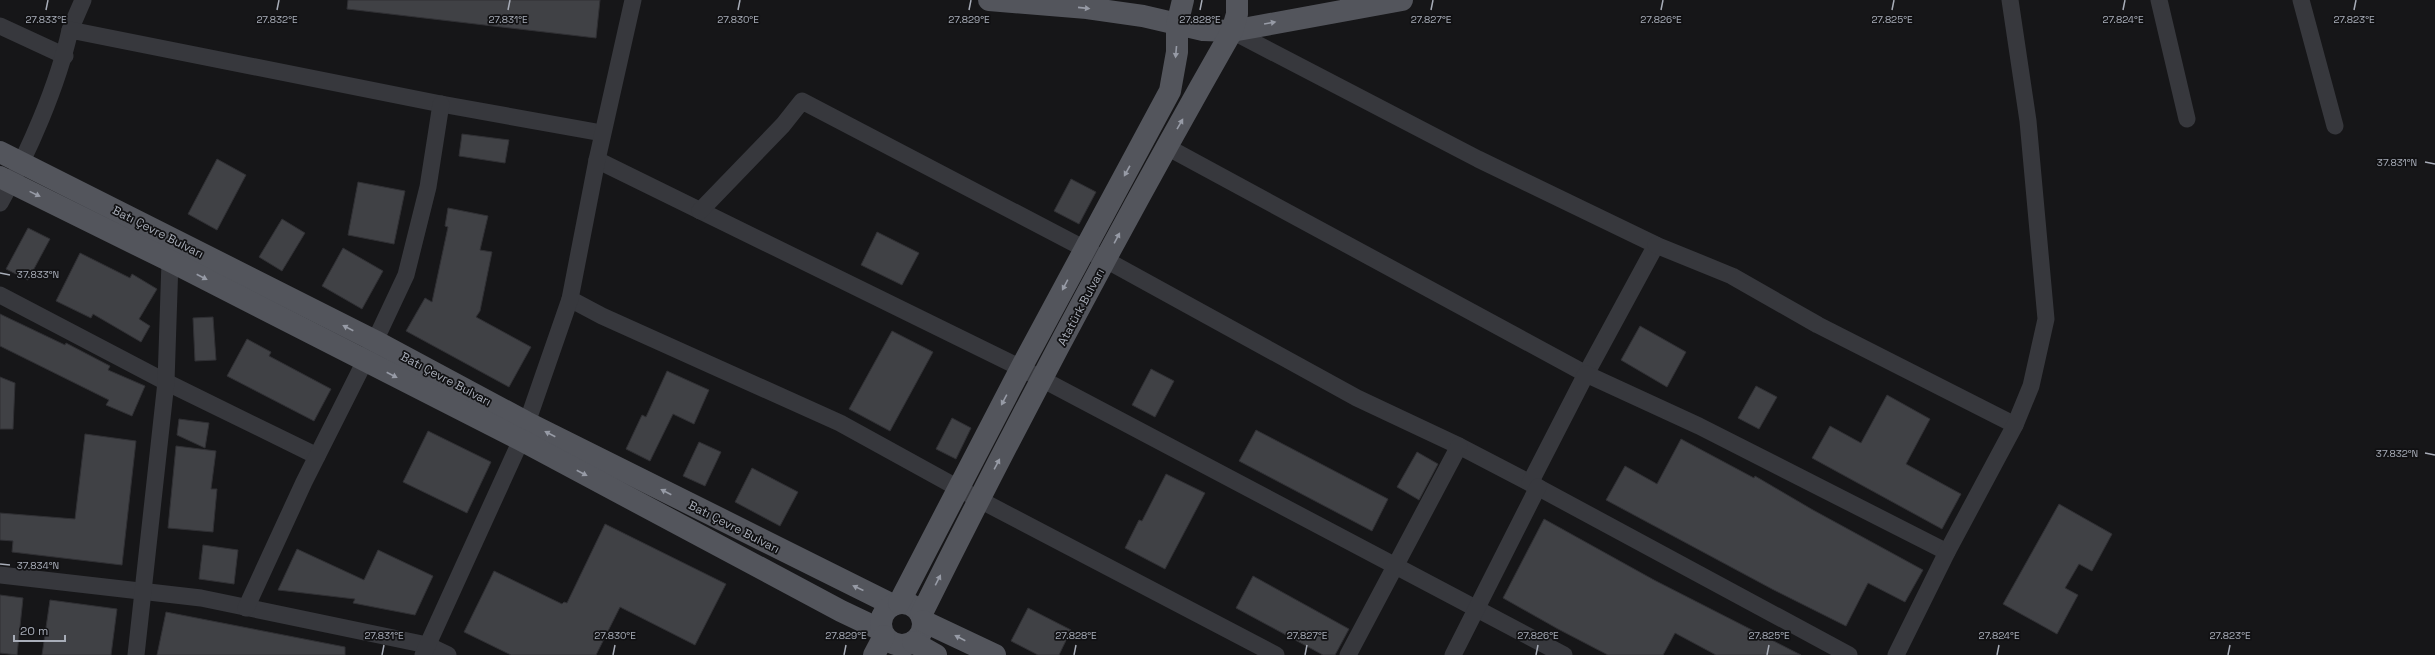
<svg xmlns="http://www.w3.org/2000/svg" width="2435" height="655" font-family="'Space Grotesk',sans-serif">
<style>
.building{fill:#404145;stroke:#303034}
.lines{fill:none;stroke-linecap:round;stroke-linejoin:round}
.minor{stroke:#37383d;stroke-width:17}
.major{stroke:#53555c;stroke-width:22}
.oneway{fill:#979ba6}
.ticks{fill:none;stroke:#a8adb8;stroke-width:1.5}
.labels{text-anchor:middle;stroke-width:3.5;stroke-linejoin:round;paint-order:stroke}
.street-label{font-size:12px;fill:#a8adb8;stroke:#111113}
.ticks-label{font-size:10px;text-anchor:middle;fill:#a8adb8;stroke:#111113;stroke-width:3.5;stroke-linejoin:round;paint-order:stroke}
</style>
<rect width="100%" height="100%" fill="#161618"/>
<!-- building -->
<g class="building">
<path d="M348,0H600L596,38L347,9Z"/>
<path d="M462,134L509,140L505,163L459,156Z"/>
<path d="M217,159L246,175L217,230L188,214Z"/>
<path d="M1071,179L1096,192L1079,224L1054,211Z"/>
<path d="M358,182L405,191L394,244L348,235Z"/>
<path d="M448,208L488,216L480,250L492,252L480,311L476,317L531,347L509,387L406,331L425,298L432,302L448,227L445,226Z"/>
<path d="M282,219L305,233L282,271L259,257Z"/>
<path d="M28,228L50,239L28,280L6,269Z"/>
<path d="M877,232L919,253L902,285L861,265Z"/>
<path d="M343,248L383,271L362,309L322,286Z"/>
<path d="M80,253L130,278L132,274L157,289L139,319L150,326L141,342L93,314L91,318L56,301Z"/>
<path d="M0,314L65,345L66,343L110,366L108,370L145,386L132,416L106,405L109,400L0,346Z"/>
<path d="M213,317L216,360L195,361L193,318Z"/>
<path d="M1640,326L1686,352L1667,387L1621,360Z"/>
<path d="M892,331L933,352L890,431L849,409Z"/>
<path d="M247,339L271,352L269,356L331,389L314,421L227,376Z"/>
<path d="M1151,369L1174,381L1155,417L1132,405Z"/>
<path d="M667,371L709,390L694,424L673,414L650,461L626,449L642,415L646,417Z"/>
<path d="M0,377L15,383L13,429H0Z"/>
<path d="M1756,386L1777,397L1759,429L1738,418Z"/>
<path d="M1887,395L1930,419L1906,464L1961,494L1942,529L1812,458L1830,426L1861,443Z"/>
<path d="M952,418L971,428L956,459L936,449Z"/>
<path d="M179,419L209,423L205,448L177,435Z"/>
<path d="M1256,430L1388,499L1372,531L1239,461Z"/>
<path d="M428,431L491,462L467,513L403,482Z"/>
<path d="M85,434L136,441L122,565L12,552L13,541L0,540V513L75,519Z"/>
<path d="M1681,439L1754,478L1755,476L1813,510L1923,570L1905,602L1868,583L1846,626L1772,589L1606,500L1625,466L1657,484Z"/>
<path d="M699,442L721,452L705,486L683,476Z"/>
<path d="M176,446L216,451L211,489H217L213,532L168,528Z"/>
<path d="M1417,452L1438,464L1419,500L1397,487Z"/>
<path d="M752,468L798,492L780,526L735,502Z"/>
<path d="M1166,474L1205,493L1165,569L1125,548L1139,520L1142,521Z"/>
<path d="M2059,504L2112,534L2092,571L2079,564L2065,588L2078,595L2057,634L2003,604Z"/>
<path d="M1544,519L1654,580L1801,655H1716L1675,633L1663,655H1608L1558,629L1503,598Z"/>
<path d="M605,524L726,584L695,645L620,607L596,655H511L464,632L494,571L562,604L564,602L567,603Z"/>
<path d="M203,545L238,550L234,584L199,579Z"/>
<path d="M297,549L364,580L378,550L433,576L415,615L353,603L355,599L278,590Z"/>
<path d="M1253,576L1349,629L1335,655H1323L1236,608Z"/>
<path d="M0,595L23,598L17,655L0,653Z"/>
<path d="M50,600L117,609L111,655H42Z"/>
<path d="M1028,608L1071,630L1059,655H1038L1011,641Z"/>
<path d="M166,612L345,647V655H157Z"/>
</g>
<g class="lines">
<!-- minor -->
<g class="minor">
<path d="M2159,0L2187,119"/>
<path d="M2301,0L2335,126"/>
<path d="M0,26L65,56"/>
<path d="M70,30L83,0"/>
<path d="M1167,147L1586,374L1656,245L1478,159L1232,31"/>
<path d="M597,160L1021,368L1564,655"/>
<path d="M0,203C28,154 58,85 70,30L441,104L602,133"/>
<path d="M700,211L783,125L802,101L1106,260L1357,398L1459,446L1530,483L1849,655"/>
<path d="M1656,245L1732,276L1818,325L2015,425"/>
<path d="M0,295L166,382L317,456"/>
<path d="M570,299L602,316L840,423L978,499L1276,655"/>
<path d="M1530,483L1586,374L1699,426L1947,552"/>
<path d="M0,575L201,598L427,645L448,655"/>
<path d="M246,608L304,482L375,341L406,275L428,187L441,104"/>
<path d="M136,655L166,382L170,261"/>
<path d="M423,655L521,440L570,299L597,160L633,0"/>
<path d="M1348,655L1459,446"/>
<path d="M1453,655L1538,487"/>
<path d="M1896,655L1947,552L2015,425L2031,386L2046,319L2028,121L2010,0"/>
</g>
<!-- major -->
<g class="major">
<path d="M989,0L1087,8L1143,16L1203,30L1232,31L1402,0"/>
<path d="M0,152L375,341L526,422L893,605"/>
<path d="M0,177L170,261L521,440L841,611L881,630"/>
<circle cx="902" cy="624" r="21"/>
<path d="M899,603L1021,368L1170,91L1177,52V25L1183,0"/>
<path d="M921,615C1019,418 1123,222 1232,31L1237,14V0"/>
<path d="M923,621L995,655"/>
<path d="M913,642L936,655"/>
<path d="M874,655L884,636"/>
</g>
</g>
<!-- one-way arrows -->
<defs><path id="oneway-solid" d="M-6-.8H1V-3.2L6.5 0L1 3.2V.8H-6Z"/></defs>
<g class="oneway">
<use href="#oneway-solid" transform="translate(1084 8) rotate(6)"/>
<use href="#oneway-solid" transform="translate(1270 23) rotate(-10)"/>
<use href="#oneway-solid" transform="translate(1176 52) rotate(95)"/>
<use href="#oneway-solid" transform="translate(1180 124) rotate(-60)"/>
<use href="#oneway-solid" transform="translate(1127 171) rotate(119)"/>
<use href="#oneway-solid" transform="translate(35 194) rotate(26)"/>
<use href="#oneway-solid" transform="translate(1117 238) rotate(-62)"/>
<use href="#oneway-solid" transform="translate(202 277) rotate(27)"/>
<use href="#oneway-solid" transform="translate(1065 285) rotate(118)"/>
<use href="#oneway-solid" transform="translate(348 328) rotate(-153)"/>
<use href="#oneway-solid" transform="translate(392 375) rotate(27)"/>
<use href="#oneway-solid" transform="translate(1004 400) rotate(118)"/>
<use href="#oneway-solid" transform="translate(550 434) rotate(-153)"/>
<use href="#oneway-solid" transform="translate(997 464) rotate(-62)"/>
<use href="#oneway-solid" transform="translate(582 473) rotate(28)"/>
<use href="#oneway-solid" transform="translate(666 492) rotate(-153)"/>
<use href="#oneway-solid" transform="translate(938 580) rotate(-63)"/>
<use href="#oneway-solid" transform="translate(858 588) rotate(-155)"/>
<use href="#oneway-solid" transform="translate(960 638) rotate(-153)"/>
</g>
<!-- ticks -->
<path class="ticks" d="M46,10L48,0M277,10L279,0M508,10L510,0M738,10L740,0M969,10L971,0M1200,10L1202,0M1431,10L1433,0M1661,10L1663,0M1892,10L1894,0M2123,10L2125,0M2354,10L2356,0M2425,162L2435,164M0,273L10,275M2425,453L2435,455M0,564L10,565M382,655L384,645M613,655L615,645M844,655L846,645M1074,655L1076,645M1305,655L1307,645M1536,655L1538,645M1767,655L1769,645M1997,655L1999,645M2228,655L2230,645"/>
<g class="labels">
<!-- street labels -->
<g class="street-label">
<text transform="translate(158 232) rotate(27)" y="4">Batı Çevre Bulvarı</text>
<text transform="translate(1081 307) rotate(-62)" y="4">Atatürk Bulvarı</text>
<text transform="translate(446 379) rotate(28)" y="4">Batı Çevre Bulvarı</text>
<text transform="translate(734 527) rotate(27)" y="4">Batı Çevre Bulvarı</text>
</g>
</g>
<g class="ticks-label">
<text x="46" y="23">27.833°E</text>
<text x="277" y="23">27.832°E</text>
<text x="508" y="23">27.831°E</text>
<text x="738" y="23">27.830°E</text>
<text x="969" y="23">27.829°E</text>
<text x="1200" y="23">27.828°E</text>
<text x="1431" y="23">27.827°E</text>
<text x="1661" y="23">27.826°E</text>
<text x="1892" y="23">27.825°E</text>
<text x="2123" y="23">27.824°E</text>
<text x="2354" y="23">27.823°E</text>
<text x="2397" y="166">37.831°N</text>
<text x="38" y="278">37.833°N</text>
<text x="2397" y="457">37.832°N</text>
<text x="38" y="569">37.834°N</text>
<text x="384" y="639">27.831°E</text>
<text x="615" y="639">27.830°E</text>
<text x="846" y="639">27.829°E</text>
<text x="1076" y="639">27.828°E</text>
<text x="1307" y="639">27.827°E</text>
<text x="1538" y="639">27.826°E</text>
<text x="1769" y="639">27.825°E</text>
<text x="1999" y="639">27.824°E</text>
<text x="2230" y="639">27.823°E</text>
</g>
<!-- scale -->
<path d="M14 635v6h51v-6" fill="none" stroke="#a8adb8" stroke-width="2"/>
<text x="20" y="635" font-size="12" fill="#a8adb8" stroke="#111113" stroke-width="3" paint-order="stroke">20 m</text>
</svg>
